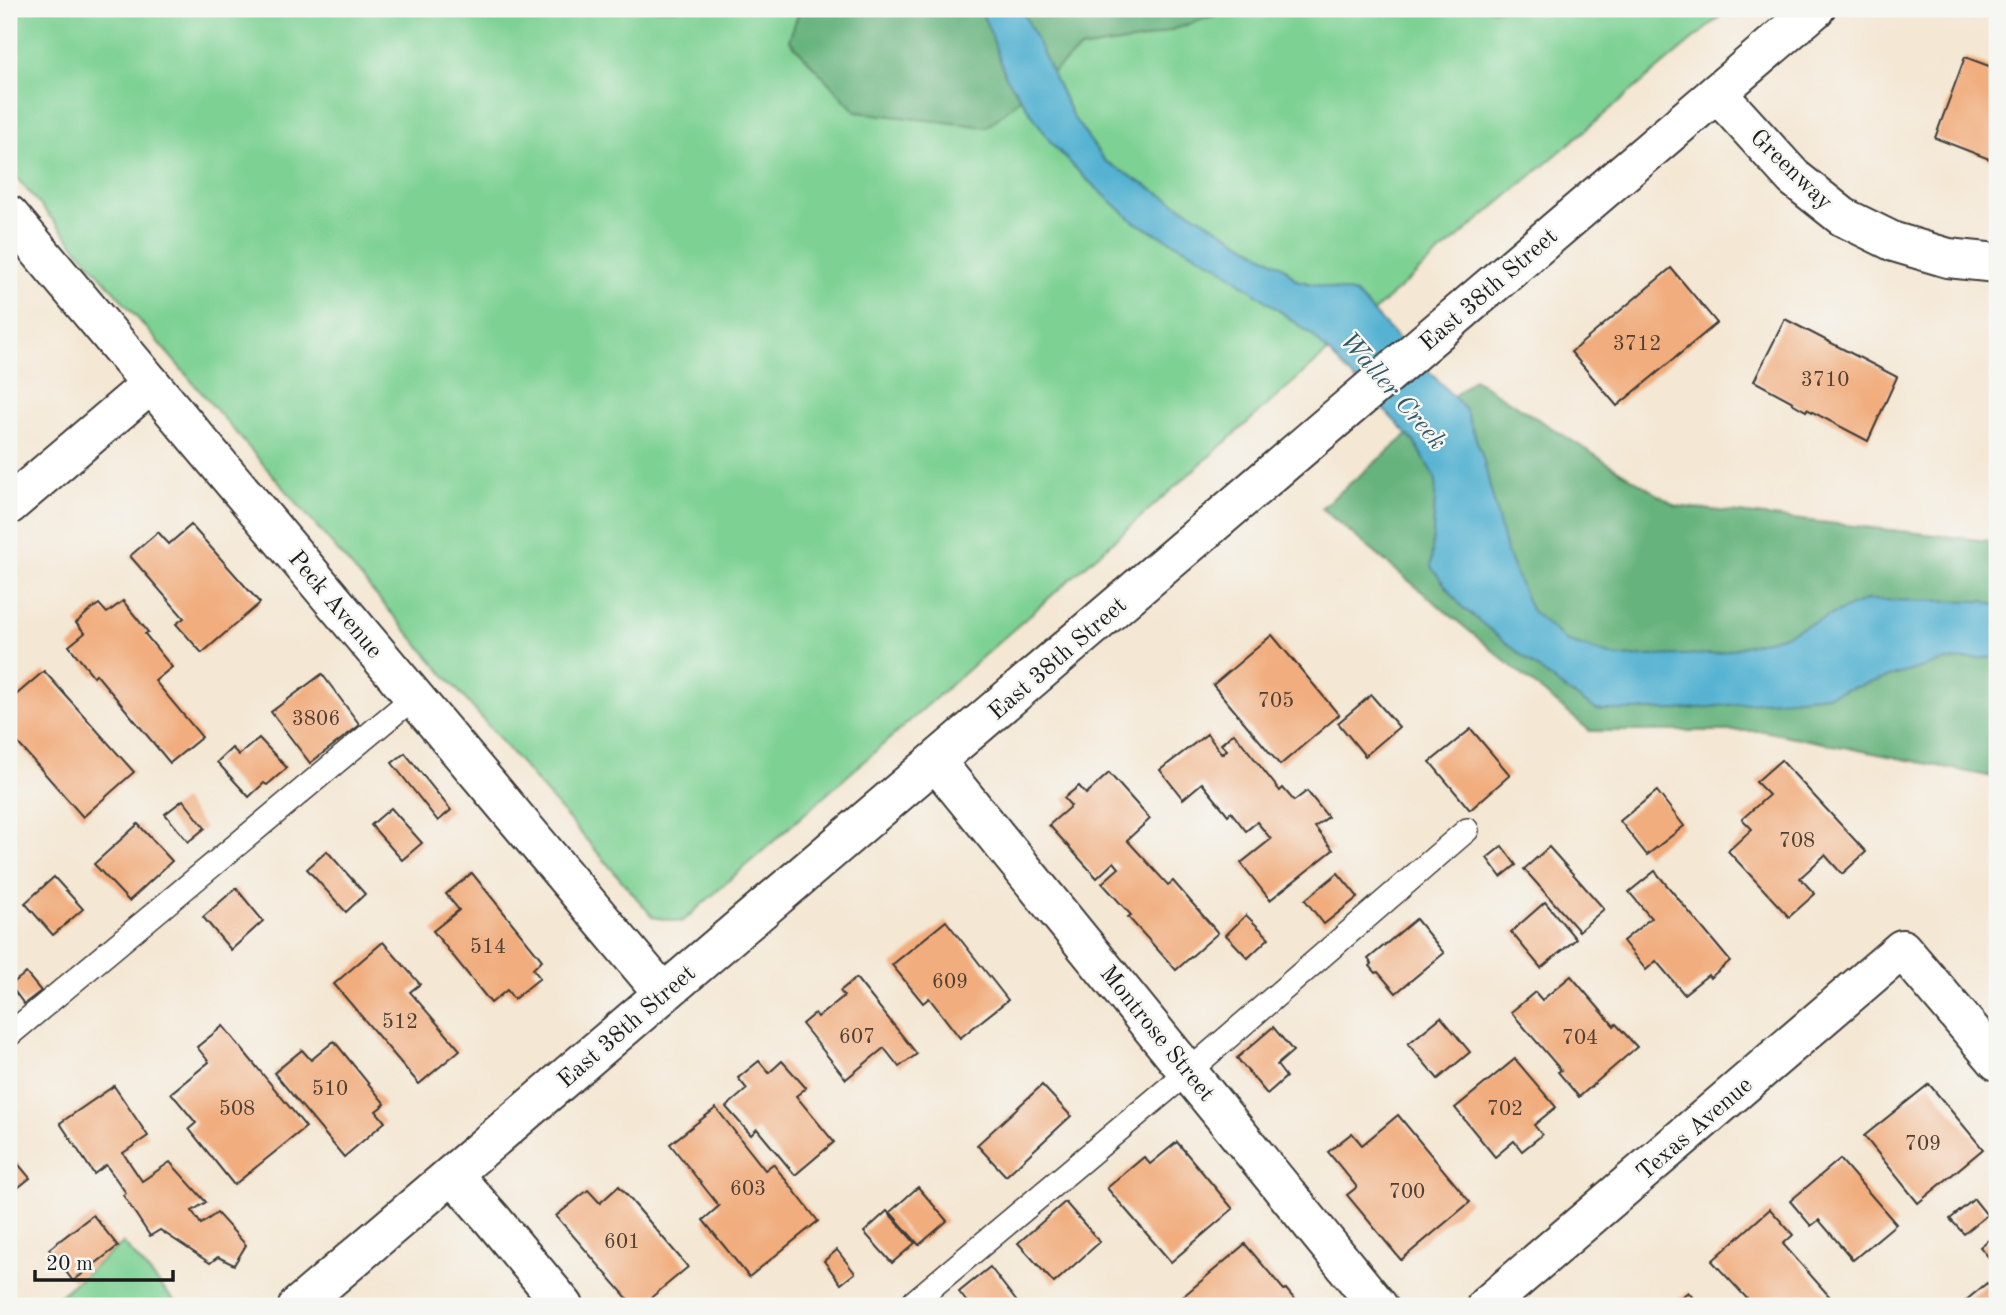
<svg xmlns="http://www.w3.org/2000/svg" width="2006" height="1315" font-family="'Old Standard TT',serif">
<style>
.green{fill:#7dd193;stroke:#4c7658;stroke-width:2}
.forest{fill:#66b37d;stroke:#41684c;stroke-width:2}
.water{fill:#54b2d2;stroke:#386777;stroke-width:2}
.building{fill:#f1ad7e}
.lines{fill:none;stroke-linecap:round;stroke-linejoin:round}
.service-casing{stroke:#3c3a37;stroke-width:26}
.minor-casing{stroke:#3c3a37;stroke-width:42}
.tertiary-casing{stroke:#3c3a37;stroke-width:42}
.service{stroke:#fff;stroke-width:23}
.minor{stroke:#fff;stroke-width:38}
.tertiary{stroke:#fff;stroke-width:38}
.labels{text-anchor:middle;stroke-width:5;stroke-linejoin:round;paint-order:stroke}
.number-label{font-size:21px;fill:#514034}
.street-label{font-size:24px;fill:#1c1c1c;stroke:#f6f6f2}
.water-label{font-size:26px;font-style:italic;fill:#325865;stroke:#f6f6f2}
</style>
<rect width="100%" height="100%" fill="#f6f6f2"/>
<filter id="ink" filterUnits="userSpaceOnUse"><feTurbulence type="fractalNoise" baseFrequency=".0143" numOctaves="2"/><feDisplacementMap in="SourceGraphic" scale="14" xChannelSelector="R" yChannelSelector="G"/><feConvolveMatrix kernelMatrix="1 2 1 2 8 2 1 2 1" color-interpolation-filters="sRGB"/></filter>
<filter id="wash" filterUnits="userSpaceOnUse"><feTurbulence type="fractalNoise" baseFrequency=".00686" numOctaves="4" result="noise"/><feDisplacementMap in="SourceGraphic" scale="28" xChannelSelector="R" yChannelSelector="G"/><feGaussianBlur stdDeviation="1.57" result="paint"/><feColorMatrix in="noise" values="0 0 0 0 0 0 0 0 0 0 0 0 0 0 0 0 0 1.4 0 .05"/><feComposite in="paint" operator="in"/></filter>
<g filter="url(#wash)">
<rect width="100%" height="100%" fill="#f4e7d3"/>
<!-- green -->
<g class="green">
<path d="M9,9H1729L1435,257L682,922L653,917L9,169Z"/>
<path d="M123,1243L179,1306H47Z"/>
</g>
<!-- forest -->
<g class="forest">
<path d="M800,9H1233L1145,39L1080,49L987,127L856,112L789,40Z"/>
<path d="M1474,379L1676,506L1997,542V780L1993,777L1763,731H1590L1321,508Z"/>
</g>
<!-- water -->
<path class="water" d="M980,9H1022L1073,117L1105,161L1285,268L1296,280L1356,294L1465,409L1483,458L1506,551L1531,610L1566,641L1616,657L1715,654L1782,636L1866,600L1984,601L1997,606V657L1944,661L1828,695L1678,710H1597L1561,687L1462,607L1431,567L1436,480L1414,441L1312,335L1217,265L1134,222L1083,176L1052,144L1005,75L991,34Z"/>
<g id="blocks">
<!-- building -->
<g class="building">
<path d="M1965,57L1997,69V162L1935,138Z"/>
<path d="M1671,268L1717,323L1617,406L1571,352Z"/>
<path d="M1785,319L1897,377L1868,441L1807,409L1806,411L1792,403L1793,402L1754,381Z"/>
<path d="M191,525L260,603L202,653L176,624L184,618L130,556L158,532L169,544Z"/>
<path d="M123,601L148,632L145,634L172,667L155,681L202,737L170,763L96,674L94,677L69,646L85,633L76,623L88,612L99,604L107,613Z"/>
<path d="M1272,635L1339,715L1280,765L1213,685Z"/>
<path d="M44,671L134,772L83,817L9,733V701Z"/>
<path d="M322,674L360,725L310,763L271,712Z"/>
<path d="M1371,695L1399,727L1365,756L1338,723Z"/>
<path d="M1471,729L1510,775L1470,810L1430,762Z"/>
<path d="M1234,733L1280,791L1283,788L1294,801L1307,791L1328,817L1315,827L1333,850L1270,900L1241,863L1271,839L1257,822L1246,831L1231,812L1228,815L1202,783L1183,799L1160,770L1207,734L1222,754L1227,750L1221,744Z"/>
<path d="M259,738L287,768L267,785L264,783L249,797L217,762L232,748L239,755Z"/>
<path d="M405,753L451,810L438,821L392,763Z"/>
<path d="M1781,760L1866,852L1842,874L1825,855L1800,878L1815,894L1789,917L1728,851L1752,829L1742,819L1769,795L1756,782Z"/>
<path d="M1109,773L1150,819L1127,840L1168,885L1173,881L1218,933L1176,970L1128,917L1131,915L1102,883L1119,868L1114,862L1097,878L1049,825L1071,806L1064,798L1079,786L1086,794Z"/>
<path d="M1657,791L1684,826L1647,855L1620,821Z"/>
<path d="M183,800L205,828L188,842L165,814Z"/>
<path d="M391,808L422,843L402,860L371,825Z"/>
<path d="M138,824L172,861L129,901L94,864Z"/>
<path d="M1502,846L1516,865L1501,877L1487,858Z"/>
<path d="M1549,847L1604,909L1579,931L1524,869Z"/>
<path d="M327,851L365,894L346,912L307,869Z"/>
<path d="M1655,871L1730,961L1710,978L1708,975L1684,994L1656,961L1646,970L1623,941L1651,918L1629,892Z"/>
<path d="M472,873L542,960L533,969L540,978L514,999L507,990L491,1003L433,931L459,910L446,894Z"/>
<path d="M1338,873L1358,897L1324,924L1305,900Z"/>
<path d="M54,877L83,909L53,935L25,903Z"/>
<path d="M236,888L263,921L231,950L203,917Z"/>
<path d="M1545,902L1576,939L1541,968L1511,932Z"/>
<path d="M1246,915L1269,938L1248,958L1226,935Z"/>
<path d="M1416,919L1444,953L1396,993L1378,972L1376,973L1370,966L1372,964L1368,959Z"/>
<path d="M946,921L1008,1000L960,1038L929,998L923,1003L892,965Z"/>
<path d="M383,942L420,984L410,992L460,1050L419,1084L334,984Z"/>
<path d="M26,973L41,991L24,1004L10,985Z"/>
<path d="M1571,976L1614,1026L1616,1024L1637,1047L1579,1097L1558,1072L1561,1070L1511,1012L1535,992L1542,1000Z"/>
<path d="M856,978L917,1054L899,1067L884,1048L846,1079L802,1024L815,1013L818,1017L844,996L840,991Z"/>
<path d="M1441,1017L1470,1052L1438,1079L1408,1044Z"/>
<path d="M223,1026L306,1127L234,1185L189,1129L196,1123L171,1093L209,1062L197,1047Z"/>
<path d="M1273,1027L1293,1051L1277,1065L1286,1077L1267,1094L1237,1058Z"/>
<path d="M334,1041L385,1104L376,1111L385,1122L344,1157L274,1073L302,1050L311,1060Z"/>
<path d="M1515,1059L1556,1107L1534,1125L1542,1135L1522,1151L1514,1141L1495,1157L1455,1108Z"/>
<path d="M759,1061L769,1073L782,1061L806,1088L796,1096L834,1142L795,1175L757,1129L751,1135L726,1107L747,1089L738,1078Z"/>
<path d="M1929,1084L1983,1149L1918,1203L1864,1136Z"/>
<path d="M1042,1085L1071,1116L1006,1176L977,1145Z"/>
<path d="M114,1086L148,1136L123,1153L142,1181L170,1162L206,1202L192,1211L201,1224L217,1213L246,1245L234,1265L218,1257L210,1263L160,1230L150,1236L123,1195L126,1193L106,1165L94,1174L60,1123Z"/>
<path d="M716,1108L765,1170L773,1164L818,1221L749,1277L703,1220L719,1206L670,1144Z"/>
<path d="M1398,1115L1470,1202L1401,1260L1347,1195L1357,1187L1328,1152L1352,1133L1362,1145Z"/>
<path d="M1177,1142L1233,1209L1171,1262L1107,1188L1144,1157L1150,1164Z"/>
<path d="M9,1153L30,1178L9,1195Z"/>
<path d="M1840,1159L1896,1224L1853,1260L1819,1220L1811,1226L1790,1201Z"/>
<path d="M619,1186L688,1267L641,1306H634L556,1216L588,1190L600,1203Z"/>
<path d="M918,1187L947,1221L919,1245L890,1212Z"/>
<path d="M1974,1199L1987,1215L1964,1234L1950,1219Z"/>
<path d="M1065,1202L1100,1242L1054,1283L1018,1243Z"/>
<path d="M1770,1209L1793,1235L1783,1244L1838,1306H1754L1712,1261Z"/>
<path d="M887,1211L915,1243L892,1263L864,1232Z"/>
<path d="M93,1215L118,1246L73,1281L49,1249Z"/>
<path d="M1997,1233V1267L1980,1247Z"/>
<path d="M1245,1244L1284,1290L1286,1289L1300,1306H1176L1174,1304Z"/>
<path d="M837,1250L855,1273L841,1284L824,1261Z"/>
<path d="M990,1267L1017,1302L1012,1306H970L959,1292Z"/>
<path d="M1987,1283L1997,1294V1303L1994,1306H1959Z"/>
<path d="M1688,1292L1700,1306H1670Z"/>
</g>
</g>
</g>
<g filter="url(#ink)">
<use href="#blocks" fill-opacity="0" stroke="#3c3a37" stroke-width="2"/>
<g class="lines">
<!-- service casing -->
<g class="service-casing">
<g id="service">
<path d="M9,1035L414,697"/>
<path d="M909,1306L1189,1071L1467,830"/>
</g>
</g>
<!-- minor casing -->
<g class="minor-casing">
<g id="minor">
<path d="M1717,93L1794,178L1843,217L1894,242L1948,258L1997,263"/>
<path d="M9,215L663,993"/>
<path d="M9,505L151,384"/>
<path d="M936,762L1378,1306"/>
<path d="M453,1175L492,1219L564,1306"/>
<path d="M1486,1306L1902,949L1997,1061"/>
</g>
</g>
<!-- tertiary casing -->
<g class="tertiary-casing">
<path id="tertiary" d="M298,1306L1815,9"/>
</g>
<!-- service -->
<use href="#service" class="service"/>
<!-- minor -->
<use href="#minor" class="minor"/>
<!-- tertiary -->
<use href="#tertiary" class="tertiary"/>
</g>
</g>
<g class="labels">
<!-- number labels -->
<g class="number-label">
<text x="1637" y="350">3712</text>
<text x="1825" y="386">3710</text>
<text x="1276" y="707">705</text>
<text x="316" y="725">3806</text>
<text x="1797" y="847">708</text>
<text x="488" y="953">514</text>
<text x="950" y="988">609</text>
<text x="400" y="1028">512</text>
<text x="857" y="1043">607</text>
<text x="1580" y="1044">704</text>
<text x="330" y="1095">510</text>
<text x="237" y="1115">508</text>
<text x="1505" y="1115">702</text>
<text x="1923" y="1150">709</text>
<text x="748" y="1195">603</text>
<text x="1407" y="1198">700</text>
<text x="622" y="1248">601</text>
</g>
<!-- street labels -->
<g class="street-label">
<text transform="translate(1792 169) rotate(44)" y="8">Greenway</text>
<text transform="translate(1488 289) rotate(-41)" y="8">East 38th Street</text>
<text transform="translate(336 604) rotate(50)" y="8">Peck Avenue</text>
<text transform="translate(1057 658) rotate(-41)" y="8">East 38th Street</text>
<text transform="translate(626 1026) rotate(-41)" y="8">East 38th Street</text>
<text transform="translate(1158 1033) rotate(51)" y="8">Montrose Street</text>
<text transform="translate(1694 1128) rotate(-41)" y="8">Texas Avenue</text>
</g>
<!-- water labels -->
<g class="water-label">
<text transform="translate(1394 390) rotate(49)" y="9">Waller Creek</text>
</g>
</g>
<!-- margin -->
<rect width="2006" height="1315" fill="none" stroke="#f6f6f2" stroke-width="35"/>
<!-- scale -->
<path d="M35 1270v10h138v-10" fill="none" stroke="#1c1c1c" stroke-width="3.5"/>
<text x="46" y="1270" font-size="21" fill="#1c1c1c" stroke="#f6f6f2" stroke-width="5" paint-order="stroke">20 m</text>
</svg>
